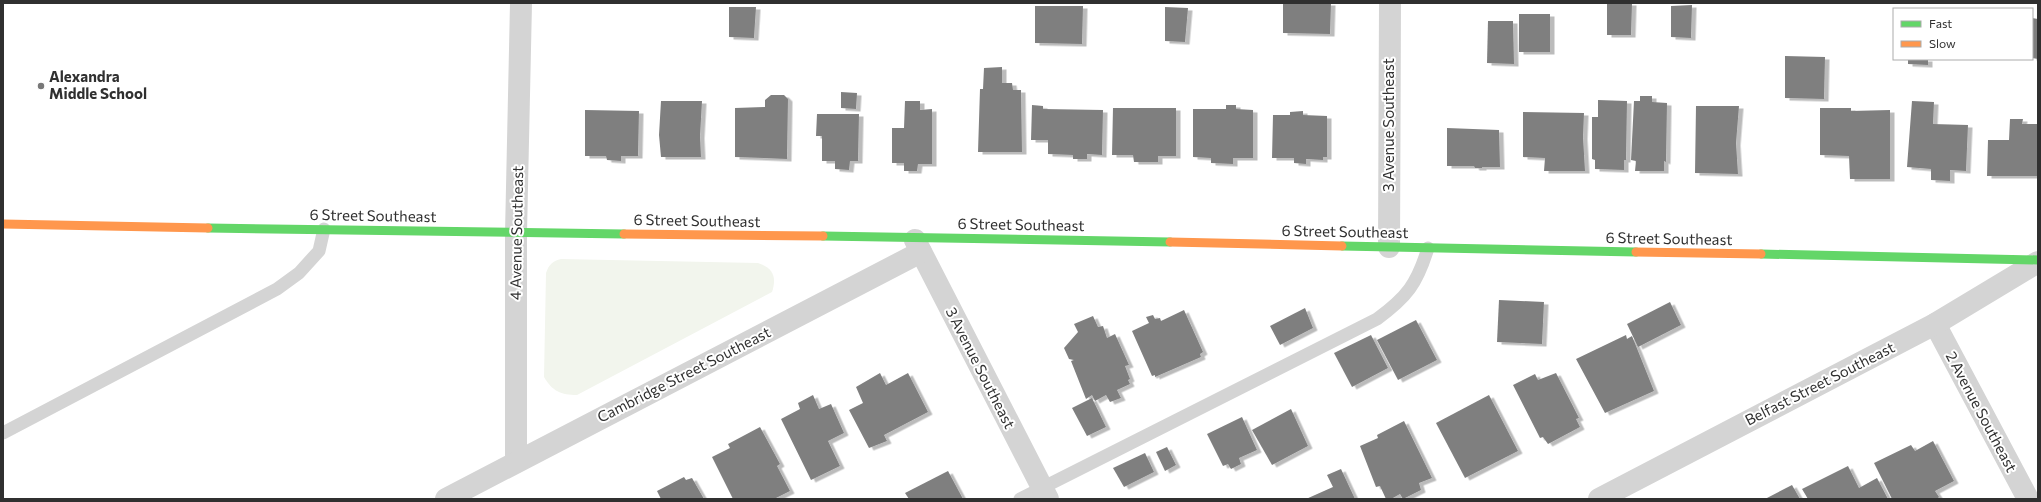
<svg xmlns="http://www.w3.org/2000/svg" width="2041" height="502" font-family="Commissioner,sans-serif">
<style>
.green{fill:#f2f5ed}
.building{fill:#7f7f7f;filter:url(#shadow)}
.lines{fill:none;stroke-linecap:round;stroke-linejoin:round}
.lane{stroke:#d4d4d4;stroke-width:13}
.street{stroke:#d4d4d4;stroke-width:22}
.fast{stroke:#63d668;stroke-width:9}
.slow{stroke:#ff974d;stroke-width:9}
.poi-dot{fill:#787878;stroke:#fff;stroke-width:1.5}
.labels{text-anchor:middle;stroke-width:4;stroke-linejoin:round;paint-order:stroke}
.poi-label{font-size:15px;font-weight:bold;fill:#303030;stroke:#fff;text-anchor:start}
.street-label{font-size:15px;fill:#303030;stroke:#fff}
</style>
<defs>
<filter id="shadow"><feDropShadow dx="4.5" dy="2.5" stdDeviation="0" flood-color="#0004"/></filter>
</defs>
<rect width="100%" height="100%" fill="#fff"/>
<!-- green -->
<path class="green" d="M561,259L758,263C773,268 777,277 772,292L577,395C561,395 552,391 544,377L546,273C549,264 553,261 561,259Z"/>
<!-- building -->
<g class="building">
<path d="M1283,3H1331L1330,34L1283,33Z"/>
<path d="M1607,3H1632L1631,35H1607Z"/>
<path d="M1692,5L1691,38L1671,37V6Z"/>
<path d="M1035,6H1083L1082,44L1035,43Z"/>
<path d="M729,7H756L754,38L729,37Z"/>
<path d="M1165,7L1188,8L1185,42L1165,41Z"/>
<rect x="1519" y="14" width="31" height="38"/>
<path d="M2032,18L2038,19V59L2032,58Z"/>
<path d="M1488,21H1513L1514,64L1487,63Z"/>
<path d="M1785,56L1825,57L1824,99L1785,98Z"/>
<path d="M1908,59H1928V65L1908,64Z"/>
<path d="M1002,67V83H1012L1013,90H1021L1022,152H978L980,89H983L984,68Z"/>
<path d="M841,92L857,93L856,109L841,108Z"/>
<path d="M771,95H784L788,99L787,159L735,157V108L765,107V100Z"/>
<path d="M1640,96H1652V102L1667,103L1666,162L1664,161V171H1635L1636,161L1631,160L1634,101H1640Z"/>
<path d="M1598,100L1627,101L1626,160H1624V170L1595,169V160L1592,159V117H1598Z"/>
<path d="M661,101H702L700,136L701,157H661L659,135Z"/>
<path d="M905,101H920V110L932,109V164H918L917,171H904V163H892V128H904Z"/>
<path d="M1912,101L1934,102L1933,124L1968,125L1966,171L1950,170V181L1931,180V169L1907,167Z"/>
<path d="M1032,105L1043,106V109L1103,110L1102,155L1087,154V159H1073V155L1048,154V140H1031Z"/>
<path d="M1226,105H1236V109L1253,110V158H1233V164L1211,163V158L1193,157V109H1226Z"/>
<path d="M1696,106H1739L1736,143L1738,174L1695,173Z"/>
<path d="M1113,108H1176V156H1158V162H1134L1133,155H1112Z"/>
<path d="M1820,108H1851V111L1890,110V179H1850L1849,156L1820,155Z"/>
<path d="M585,110L639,111L638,156H621V161L607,160L606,156H585Z"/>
<path d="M1303,111V115L1327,116V157H1323V160L1306,159V164L1294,163V158H1272L1273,115H1290V112Z"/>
<path d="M1523,112L1584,113L1583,137L1585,171H1544L1545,158L1523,157Z"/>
<path d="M817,114H859L858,161H850L849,170L835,169V161H822V136H816Z"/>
<path d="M2010,119H2023L2022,124H2038V176H1987L1988,140H2009Z"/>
<path d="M1447,128L1499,130L1500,167H1482V168H1475L1474,166H1447Z"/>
<path d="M1499,300L1544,302L1542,344L1497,342Z"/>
<path d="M1670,302L1681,325L1638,347L1627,324Z"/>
<path d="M1305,308L1313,328L1280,345L1270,326Z"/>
<path d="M1184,310L1203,352L1200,354L1201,357L1155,377V375L1152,376L1132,331L1149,323L1146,317L1153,315L1155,319L1160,318L1161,321Z"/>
<path d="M1093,316L1098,327L1103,326L1107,338L1115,334L1129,365L1125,366L1130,379L1128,380L1130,384L1117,390L1121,398L1110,402L1106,395L1095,401L1092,395L1086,399L1071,361L1074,360L1069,359L1064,348L1078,332L1074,324Z"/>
<path d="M1416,320L1437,360L1398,380L1377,340Z"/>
<path d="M1371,335L1388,368L1352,387L1334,353Z"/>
<path d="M1626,335L1627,339L1632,336L1654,391L1605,413L1576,359Z"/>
<path d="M880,373L886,385L908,373L928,412L884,435L887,441L869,448L849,410L863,403L856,387Z"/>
<path d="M1556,373L1579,418L1576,419L1580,427L1548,444L1543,437L1540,438L1513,385L1535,374L1538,380Z"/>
<path d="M813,395L819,409L831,404L844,433L828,441L840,466L811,480L781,419L800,409L798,403Z"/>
<path d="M1489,395L1518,451L1465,478L1436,423Z"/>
<path d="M1092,398L1106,427L1087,436L1072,408Z"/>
<path d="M1291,409L1308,446L1272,465L1252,430Z"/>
<path d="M1242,417L1257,450L1239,458L1241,464L1231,469L1228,464L1223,466L1207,434Z"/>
<path d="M1404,421L1432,478L1419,483L1421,490L1403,499L1400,494L1391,499H1386L1380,486L1376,487L1360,446L1378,438L1377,435Z"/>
<path d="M760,427L780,464L777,466L790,491L774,499H733L712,457L730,448L728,444Z"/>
<path d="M1933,441L1954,481L1935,491L1939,497L1937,499H1892L1874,463L1911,445L1915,451Z"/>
<path d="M1167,447L1176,465L1165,471L1156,452Z"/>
<path d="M1145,453L1154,472L1124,487L1113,468Z"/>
<path d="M1848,466L1859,488L1877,478L1888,499H1808L1802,489Z"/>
<path d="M1341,469L1355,499H1306L1333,487L1327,475Z"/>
<path d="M948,471L963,499H909L905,493Z"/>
<path d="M684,477L686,480L692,478L704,499H661L657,491Z"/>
<path d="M1792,485L1800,499H1765Z"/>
</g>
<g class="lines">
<!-- lane -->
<g class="lane">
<path d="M3,433L277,289L299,273L319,251L324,229"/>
<path d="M1020,499L1377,319C1407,297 1417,284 1428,248"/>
</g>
<!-- street -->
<g class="street">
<path d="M915,240L1048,499"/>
<path d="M1389,247L1390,3"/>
<path d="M1935,324L2028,499"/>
<path d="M516,462V233L521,3"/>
<path d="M446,499L921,252"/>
<path d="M1599,499L1935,324L2038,262"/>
</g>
<!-- fast -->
<g class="fast">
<path d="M208,228L624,234"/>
<path d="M823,236L1170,242"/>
<path d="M1342,246L1636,252"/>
<path d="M1761,254L2038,260"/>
</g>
<!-- slow -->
<g class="slow">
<path d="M3,224L208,228"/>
<path d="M624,234L823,236"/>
<path d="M1170,242L1342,246"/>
<path d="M1636,252L1761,254"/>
</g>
</g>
<!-- markers -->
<circle class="poi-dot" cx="41" cy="86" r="4"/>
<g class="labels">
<!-- poi labels -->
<g class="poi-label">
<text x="49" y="82">Alexandra<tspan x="49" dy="17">Middle School</tspan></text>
</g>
<!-- street labels -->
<g class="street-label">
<text transform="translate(1389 125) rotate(-90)" y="5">3 Avenue Southeast</text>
<text transform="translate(373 216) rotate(1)" y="5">6 Street Southeast</text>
<text transform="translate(697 221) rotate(1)" y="5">6 Street Southeast</text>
<text transform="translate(1021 225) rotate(1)" y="5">6 Street Southeast</text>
<text transform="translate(1345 232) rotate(1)" y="5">6 Street Southeast</text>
<text transform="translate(517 233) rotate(-89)" y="5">4 Avenue Southeast</text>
<text transform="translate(1669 239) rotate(1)" y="5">6 Street Southeast</text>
<text transform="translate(980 368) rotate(63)" y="5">3 Avenue Southeast</text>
<text transform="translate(684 375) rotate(-27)" y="5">Cambridge Street Southeast</text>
<text transform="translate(1820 384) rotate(-27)" y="5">Belfast Street Southeast</text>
<text transform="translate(1981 412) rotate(62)" y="5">2 Avenue Southeast</text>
</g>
</g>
<!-- border -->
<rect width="2041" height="502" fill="none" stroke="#303030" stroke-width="8"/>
<!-- legend -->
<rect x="1893" y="8" width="140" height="52" fill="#ffffff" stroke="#acacac"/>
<rect x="1901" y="21" width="20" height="6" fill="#63d668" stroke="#acacac"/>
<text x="1929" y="28" font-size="12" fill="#303030">Fast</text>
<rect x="1901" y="41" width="20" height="6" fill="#ff974d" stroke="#acacac"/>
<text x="1929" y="48" font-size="12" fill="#303030">Slow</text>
</svg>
